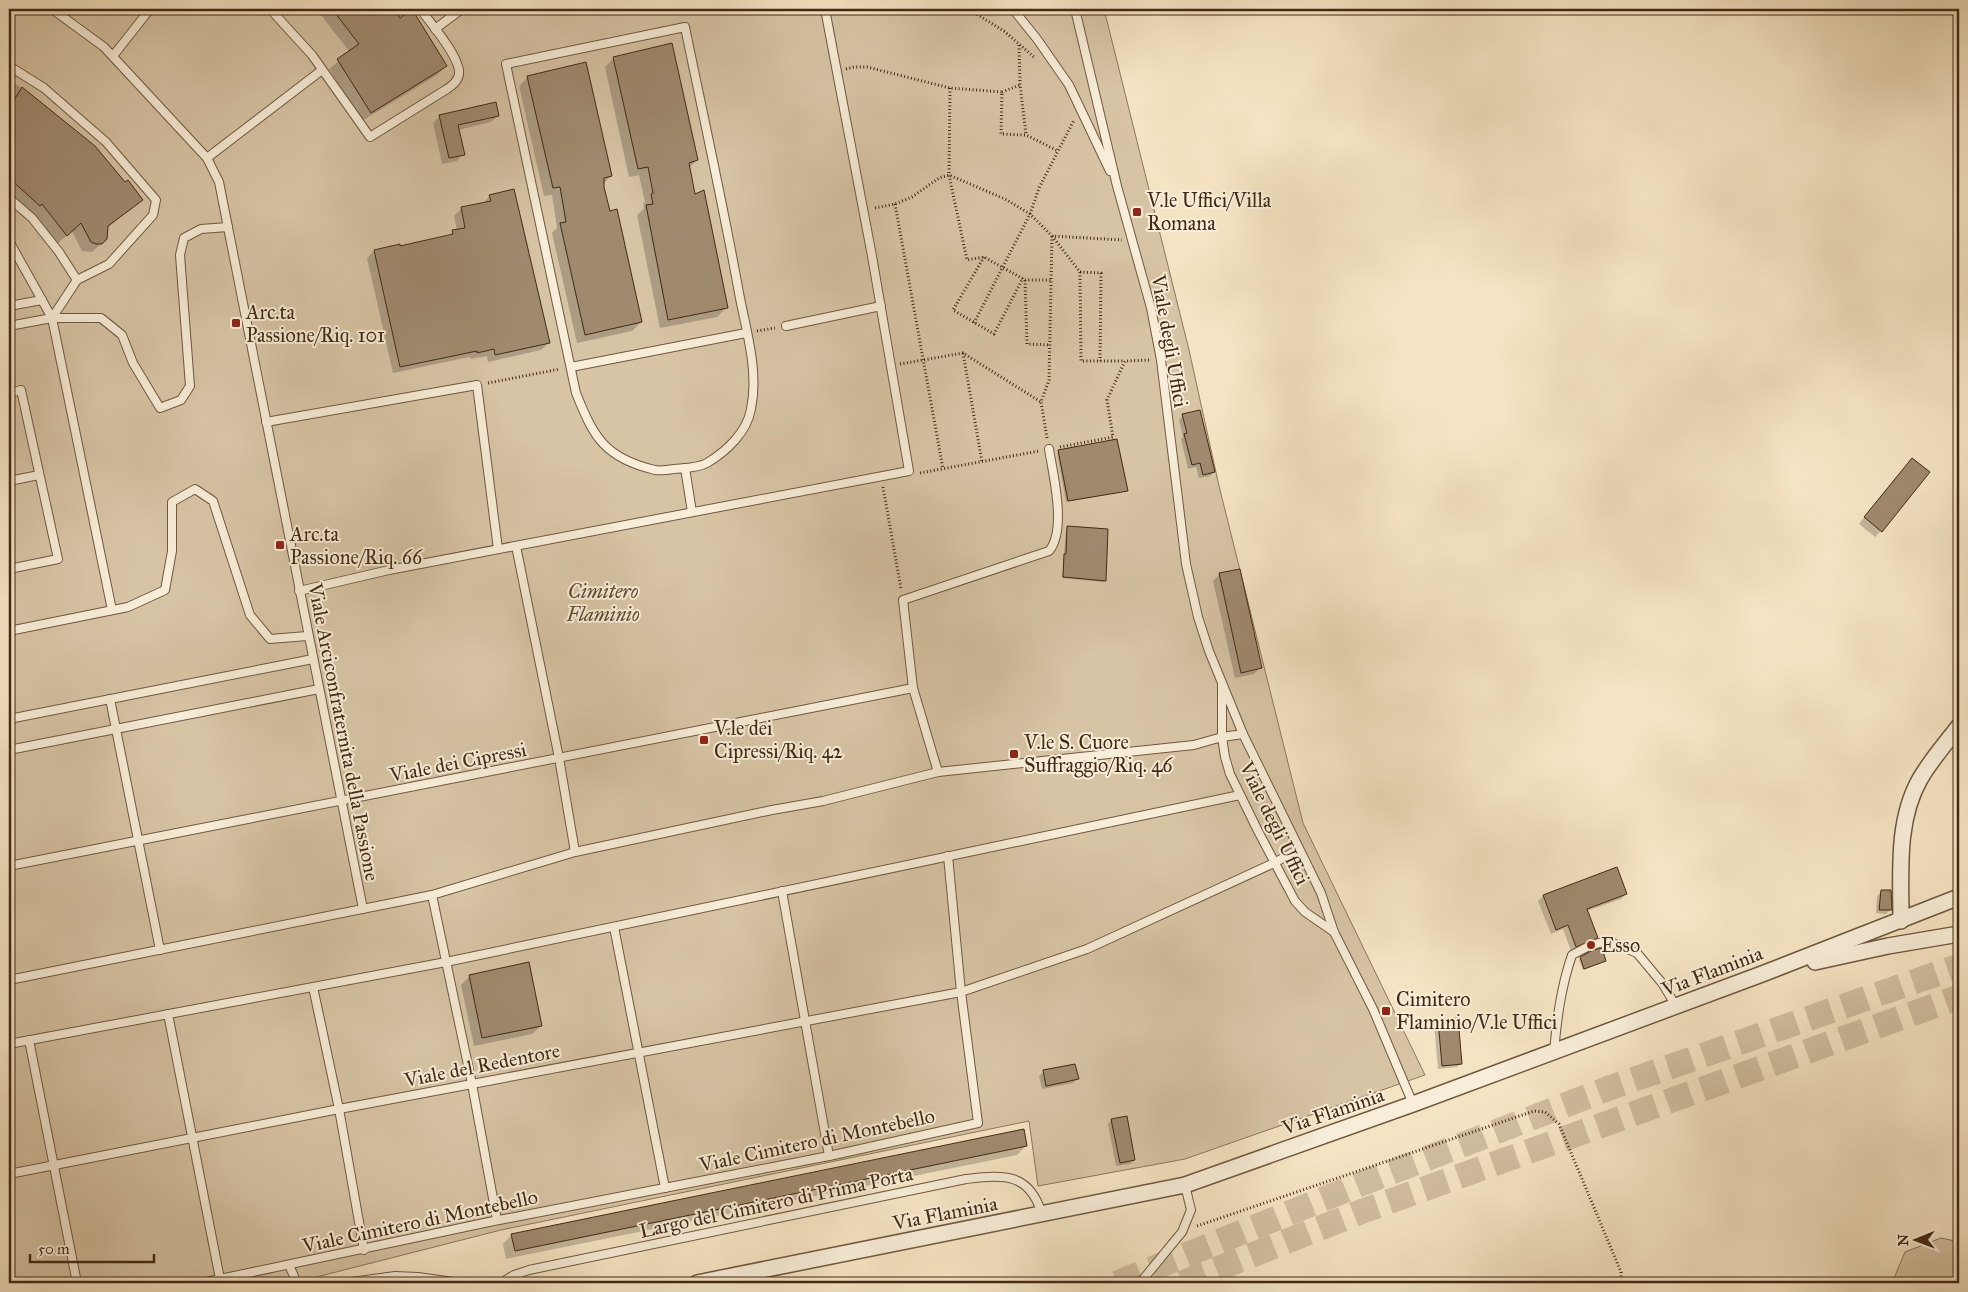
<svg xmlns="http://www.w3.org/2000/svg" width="1968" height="1292" font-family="'IM FELL Great Primer',serif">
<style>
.green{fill:#d7c4a5;stroke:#8d765d}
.shadow{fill:#0003}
.building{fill:#a08a6f;stroke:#432915}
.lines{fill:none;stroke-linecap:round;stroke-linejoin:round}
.trunk-tunnel{stroke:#d1bfa0;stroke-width:25;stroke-dasharray:25 12;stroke-linecap:butt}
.service-casing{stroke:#705840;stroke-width:10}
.minor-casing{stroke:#705840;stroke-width:18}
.path{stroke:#432915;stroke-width:3;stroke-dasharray:1 2.5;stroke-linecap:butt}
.service{stroke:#f8edd8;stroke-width:8}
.minor{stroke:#f8edd8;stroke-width:15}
.poi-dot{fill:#8f2418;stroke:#f8edd8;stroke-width:2}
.labels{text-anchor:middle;stroke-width:4;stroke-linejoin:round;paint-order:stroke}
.poi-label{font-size:20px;fill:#432915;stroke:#f8edd8;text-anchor:start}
.street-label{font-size:20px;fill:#432915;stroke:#f8edd8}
.park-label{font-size:20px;font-style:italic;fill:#614832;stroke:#f8edd8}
</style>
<rect width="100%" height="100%" fill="#f5e4c3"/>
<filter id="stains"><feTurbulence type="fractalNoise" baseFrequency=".004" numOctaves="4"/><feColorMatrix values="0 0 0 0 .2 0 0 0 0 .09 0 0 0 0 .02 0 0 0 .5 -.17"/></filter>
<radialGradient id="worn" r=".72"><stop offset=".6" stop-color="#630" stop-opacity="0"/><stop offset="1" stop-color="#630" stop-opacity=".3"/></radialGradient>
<!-- green -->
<g class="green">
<path d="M9,9H1104L1189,350L1219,486L1303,823L1425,1075L1185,1159L1038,1186L1029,1121L501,1230L293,1283H9Z"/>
<path d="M1941,1238L1959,1242V1283H1892L1905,1252Z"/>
</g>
<!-- shadow -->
<g class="shadow">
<path d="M316,9H411L446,66L437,75L362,121L329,69L350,52Z"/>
<path d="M614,58L697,160L689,168L694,196L726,308L717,317L660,328L637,215L644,209L643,204L645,202L639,175L629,177L605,67Z"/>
<path d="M528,77L611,176L603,184V187L641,322L632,331L577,343L552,233L557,228L552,195L544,196L519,86Z"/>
<path d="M9,80L23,89L141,200L107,228L106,239L92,252L82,251L72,231L57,244L32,212L30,214L9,194Z"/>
<path d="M440,116H498L491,122L458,130L463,154L457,161L442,164L433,123Z"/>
<path d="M490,196L549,343L541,350L488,362L487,356L470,359V357L393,373L367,258L374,251L400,247L448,236L453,232L457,231L454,216L462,208L483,203Z"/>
<path d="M1183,415L1214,472L1210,476L1199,478L1196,467L1188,469L1181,439L1183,437L1179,420Z"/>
<path d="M1059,452L1127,491L1066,502L1057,453Z"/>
<path d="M1912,460L1881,531L1875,537L1859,524Z"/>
<path d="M1068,528L1104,581L1103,582L1062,578L1066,529Z"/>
<path d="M1220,574L1260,668L1254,674L1235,678L1213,581Z"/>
<path d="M1617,868L1626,894L1621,899L1587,911L1596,937L1591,942L1571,951L1563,929L1551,934L1538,901L1543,896Z"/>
<path d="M1881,892L1890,910L1886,914L1876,913L1877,896Z"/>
<path d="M1581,958L1605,961L1583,970L1579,960Z"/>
<path d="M470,976L541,1026L532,1034L474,1046L461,985Z"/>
<path d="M1457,1019L1461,1063L1457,1067L1438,1069L1434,1025L1438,1021Z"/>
<path d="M1044,1072L1077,1079L1073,1083L1042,1089L1039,1076Z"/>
<path d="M1112,1120L1134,1160L1130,1164L1116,1166L1108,1124Z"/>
<path d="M1026,1146L1017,1155L506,1259L503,1244L512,1235Z"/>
</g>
<!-- building -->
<g class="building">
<path d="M332,9H394L400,18L412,9L447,66L371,113L337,59L359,44Z"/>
<path d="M672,43L698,160L689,163L695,194L704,190L728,308L668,320L646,205L653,204L651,194L653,193L648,167L638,169L613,57Z"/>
<path d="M586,62L612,176L604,178V187L610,211L617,209L642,322L585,335L560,223L566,222L560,187L553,188L527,76Z"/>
<path d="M22,87L95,146L125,182L128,180L143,200L108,226L107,239L102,244H96L91,242L81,223L67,236L42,204L40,206L9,178V108Z"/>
<path d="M496,102L499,116L458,125L465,155L449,158L439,115Z"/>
<path d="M514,189L550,343L495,355L494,349L477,353V351L400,367L374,250L400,244V246L453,234L452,230L465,228L461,207L491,201L489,195Z"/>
<path d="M1200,410L1215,472L1203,475L1200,463L1192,465L1184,434L1187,433L1182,414Z"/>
<path d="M1117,439L1128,491L1068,501L1058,450Z"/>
<path d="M1912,458L1930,472L1882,532L1864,517Z"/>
<path d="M1067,526L1108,529L1106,581L1063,577L1064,554H1066Z"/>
<path d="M1240,569L1262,668L1241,673L1219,573Z"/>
<path d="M1617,867L1627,894L1587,909L1598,938L1576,947L1568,925L1556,930L1543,895Z"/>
<path d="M1881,890H1891L1892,910H1879Z"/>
<path d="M1602,948L1606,961L1584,969L1580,957L1593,950Z"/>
<path d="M529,962L542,1026L482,1038L469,975Z"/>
<path d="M1458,1018L1462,1064L1442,1066L1438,1020Z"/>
<path d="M1075,1064L1079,1079L1046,1086L1043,1070Z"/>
<path d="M1127,1116L1135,1160L1120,1163L1111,1119Z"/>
<path d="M1024,1129L1027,1146L515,1251L511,1234Z"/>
</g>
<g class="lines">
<!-- trunk-tunnel -->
<g class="trunk-tunnel">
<path d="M1117,1283L1358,1185L1612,1087L1959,966"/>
<path d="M1182,1283L1363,1211L1959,997"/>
</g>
<!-- service casing -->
<g class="service-casing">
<g id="service">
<path d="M52,9L104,47L207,158L219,182L363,909"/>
<path d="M270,9L312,55L370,137L447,89C453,85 458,81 459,74C461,58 430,22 420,9"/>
<path d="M1013,9L1037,39L1069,85L1110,171"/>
<path d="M1075,9L1117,186L1151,308L1161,360L1186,564L1198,617L1209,651L1243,734L1321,893L1334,932L1373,1009L1413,1104"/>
<path d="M685,27C703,115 723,204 739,293C746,330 759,371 751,409C747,432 727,451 707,463C698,468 684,468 674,469C668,470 661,471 655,470C605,458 594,438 576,393L506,64Z"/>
<path d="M435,29L462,9"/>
<path d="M113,56L150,9"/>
<path d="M9,66L44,88L106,142L156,200L153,215L109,264L77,280L59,252L32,218L9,198"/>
<path d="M207,158L322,70"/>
<path d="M9,241L52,318L112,610"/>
<path d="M9,306L42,300"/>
<path d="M52,318L77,280"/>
<path d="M9,326L52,318H101L122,335L133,363L160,408L181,400L190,386L180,255L184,238L201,229L228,227"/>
<path d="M786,326L881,306"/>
<path d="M571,367L746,333"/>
<path d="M9,393L21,390L58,559L9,569"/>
<path d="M266,422L477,385L498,549"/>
<path d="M685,468L692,512"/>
<path d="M9,481L39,475"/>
<path d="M516,546L559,758L575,852"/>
<path d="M299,591L389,570L909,471L872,256L825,9"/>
<path d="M9,631L128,607L165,590L172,551V502L195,489L213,501L250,615L270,639L307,636"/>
<path d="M1222,685V737L1225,757L1230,774L1258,831L1295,901L1305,912L1334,932"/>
<path d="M110,699L160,950"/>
<path d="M9,719L313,659"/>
<path d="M9,750L319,689"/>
<path d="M938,772L913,688L903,600L1049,551C1067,530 1053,474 1049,449"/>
<path d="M9,866L913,688"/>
<path d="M782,891L829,1156"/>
<path d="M432,895L472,1084L497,1220"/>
<path d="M614,927L665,1188"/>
<path d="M9,980L432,895L575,852L772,810L823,801L938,772L1194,745L1222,737L1243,734"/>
<path d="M313,987L339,1109L364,1250"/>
<path d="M168,1014L220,1279"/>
<path d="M29,1040L77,1283"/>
<path d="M9,1044L446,962L1240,795"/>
<path d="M1554,1052C1557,1018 1561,987 1572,955L1591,945L1608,941L1637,953L1662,983L1676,1006"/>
<path d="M9,1174L339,1109L961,992L948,856"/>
<path d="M289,1265L297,1283"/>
<path d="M201,1283L489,1222L829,1156L978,1123L961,992L1087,949L1274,863L1299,849"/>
<path d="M344,1283L395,1276L418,1277L460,1283H501"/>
<path d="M501,1283L514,1275L529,1270L966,1179C1004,1175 1029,1172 1042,1214"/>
<path d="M1140,1283L1182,1232L1191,1210L1185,1185"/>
</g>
</g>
<!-- minor casing -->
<g class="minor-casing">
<g id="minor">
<path d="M1901,921C1901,874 1896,821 1920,779C1931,760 1946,743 1959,726"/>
<path d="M1815,962L1888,946L1959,934"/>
<path d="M697,1283L1185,1185L1413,1104L1762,974L1959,897"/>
</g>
</g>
<!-- path -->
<g class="path">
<path d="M968,9L1004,31L1034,57"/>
<path d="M1019,45L1020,85L1026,135"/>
<path d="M846,69L854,67H867L950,88L1002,92L1001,134L1026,135L1058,151"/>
<path d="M950,88L949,175L967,260L984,257L1025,280H1051"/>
<path d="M1002,92L1020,85"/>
<path d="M895,204L943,469"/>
<path d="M875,208L895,204L912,197L939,178L949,175L1005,199L1030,214L1052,236L1122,240"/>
<path d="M1052,236L1080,272L1081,361H1125"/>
<path d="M984,257L953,310L994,334L1023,278"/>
<path d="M1080,272L1101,273L1100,361"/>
<path d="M1025,280L1027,344L1050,345"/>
<path d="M974,323L1030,214L1039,188L1074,120"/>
<path d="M757,331L775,328"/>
<path d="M963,353L982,462"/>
<path d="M900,364L963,353L1041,402"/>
<path d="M488,383L560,369"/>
<path d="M1047,438L1041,402L1049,380L1052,236"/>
<path d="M1060,447L1113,437L1107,400L1125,361L1150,360"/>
<path d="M920,473L1039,451"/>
<path d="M883,487L901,589"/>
<path d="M1197,1226L1534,1111L1545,1112L1559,1124L1621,1272V1283"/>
</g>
<!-- service -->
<use href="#service" class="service"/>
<!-- minor -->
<use href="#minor" class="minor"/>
</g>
<!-- markers -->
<g class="poi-dot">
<rect x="1132" y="207" width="10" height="10" rx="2.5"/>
<rect x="231" y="318" width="10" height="10" rx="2.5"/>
<rect x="275" y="540" width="10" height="10" rx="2.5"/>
<rect x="699" y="735" width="10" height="10" rx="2.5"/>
<rect x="1009" y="749" width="10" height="10" rx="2.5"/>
<circle cx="1591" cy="945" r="5"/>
<rect x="1381" y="1006" width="10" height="10" rx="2.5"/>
</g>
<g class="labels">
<!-- poi labels -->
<g class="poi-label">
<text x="1147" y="207">V.le Uffici/Villa<tspan x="1147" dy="23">Romana</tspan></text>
<text x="246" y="319">Arc.ta<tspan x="246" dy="23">Passione/Riq. 101</tspan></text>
<text x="290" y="541">Arc.ta<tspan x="290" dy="23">Passione/Riq. 66</tspan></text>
<text x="714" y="735">V.le dei<tspan x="714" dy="23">Cipressi/Riq. 42</tspan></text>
<text x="1024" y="749">V.le S. Cuore<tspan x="1024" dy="23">Suffraggio/Riq. 46</tspan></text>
<text x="1601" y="952">Esso</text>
<text x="1396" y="1006">Cimitero<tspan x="1396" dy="23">Flaminio/V.le Uffici</tspan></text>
</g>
<!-- street labels -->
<g class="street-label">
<text transform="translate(1170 341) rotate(80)" y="7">Viale degli Uffici</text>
<text transform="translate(344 732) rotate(79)" y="7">Viale Arciconfraternita della Passione</text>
<text transform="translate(458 762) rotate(-11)" y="7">Viale dei Cipressi</text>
<text transform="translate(1275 823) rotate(64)" y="7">Viale degli Uffici</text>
<text transform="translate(1712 971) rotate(-21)" y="7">Via Flaminia</text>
<text transform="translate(482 1065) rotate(-11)" y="7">Viale del Redentore</text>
<text transform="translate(1333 1111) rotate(-19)" y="7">Via Flaminia</text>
<text transform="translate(817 1140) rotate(-12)" y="7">Viale Cimitero di Montebello</text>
<text transform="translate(776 1202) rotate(-12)" y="7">Largo del Cimitero di Prima Porta</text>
<text transform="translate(945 1213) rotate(-11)" y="7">Via Flaminia</text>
<text transform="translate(420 1221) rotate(-12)" y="7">Viale Cimitero di Montebello</text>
</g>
<!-- park labels -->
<g class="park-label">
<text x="603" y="598">Cimitero<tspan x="603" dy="23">Flaminio</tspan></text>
</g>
</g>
<!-- margin -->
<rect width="1968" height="1292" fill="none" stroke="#f5e4c3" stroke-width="30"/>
<rect x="10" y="10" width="1948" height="1272" fill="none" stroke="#432915" stroke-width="2.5"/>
<rect x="15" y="15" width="1938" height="1262" fill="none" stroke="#432915"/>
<!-- north arrow -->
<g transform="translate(1916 1240) rotate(269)" stroke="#f8edd8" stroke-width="4" paint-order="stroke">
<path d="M0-4L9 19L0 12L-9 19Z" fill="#432915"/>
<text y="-8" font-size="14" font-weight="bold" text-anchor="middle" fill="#432915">N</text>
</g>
<!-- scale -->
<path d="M30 1254v8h124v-8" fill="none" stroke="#432915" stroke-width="2.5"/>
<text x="38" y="1254" font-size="15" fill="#432915" stroke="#f8edd8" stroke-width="4" paint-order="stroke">50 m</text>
<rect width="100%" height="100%" filter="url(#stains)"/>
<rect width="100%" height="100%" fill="url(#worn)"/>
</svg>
